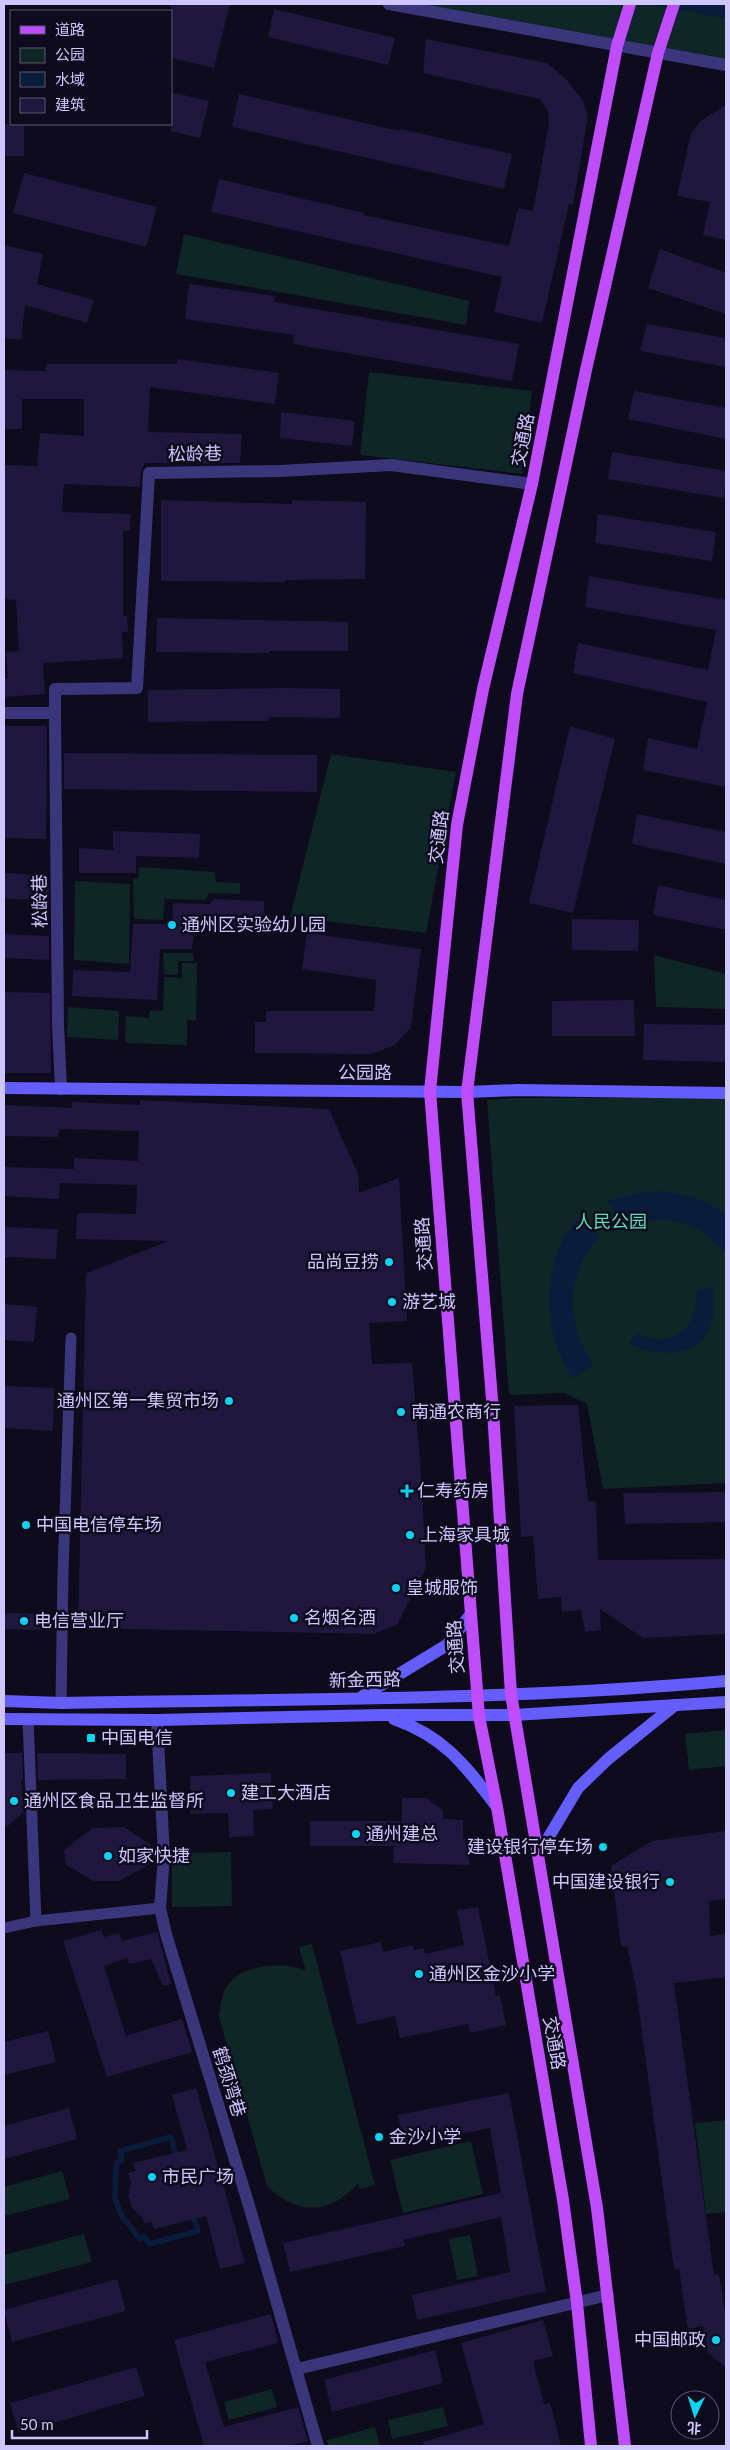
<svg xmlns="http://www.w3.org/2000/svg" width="730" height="2450" font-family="Lato,'Noto Sans SC',sans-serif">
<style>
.green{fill:#0e2625}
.water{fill:#0a1c3c}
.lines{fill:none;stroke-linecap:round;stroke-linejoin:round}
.stream{stroke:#0a1c3c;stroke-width:5.5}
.building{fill:#1f173d}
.lane{stroke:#3a367b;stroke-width:11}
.street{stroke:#3a367b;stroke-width:12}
.secondary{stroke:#645dff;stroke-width:12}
.primary{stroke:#bf4dff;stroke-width:12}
.poi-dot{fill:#00d5f1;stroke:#0e0b1c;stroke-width:2}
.labels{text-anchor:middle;stroke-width:5;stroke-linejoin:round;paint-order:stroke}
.street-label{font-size:18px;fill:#cec6ff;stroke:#0e0b1c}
.poi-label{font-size:18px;fill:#cec6ff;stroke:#0e0b1c;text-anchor:start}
.park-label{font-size:18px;fill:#54debd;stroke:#0e0b1c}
</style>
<rect width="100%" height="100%" fill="#0e0b1c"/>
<!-- green -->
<g class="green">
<path d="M389,4H649L726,18V66Z"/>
<path d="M184,234L469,301L466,325L176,274Z"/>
<path d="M369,372L532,391L522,474L360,455Z"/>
<path d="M331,754L456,772L426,933L290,917Z"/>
<path d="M139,867L215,872L216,882L240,883V894L209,893L205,900L165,899L163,920L134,919L133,878L138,879Z"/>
<path d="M75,881L130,884L129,964L74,960Z"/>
<path d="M163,953H193L194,961H178V975L164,974Z"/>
<path d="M654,955L726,974V1009L656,1007Z"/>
<path d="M182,963H197L196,1021L187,1020V1045L125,1043L126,1016L149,1018L150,1010L163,1011L164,977L182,978Z"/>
<path d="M68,1007L119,1011L118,1040L67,1037Z"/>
<path d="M517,1098H726V1483L603,1489L587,1404L564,1393L509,1395L487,1100Z"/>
<path d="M726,1730V1766L689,1770L685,1734Z"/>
<path d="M231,1852L232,1906L172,1907V1853Z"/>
<path d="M312,1944L375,2185L360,2189L358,2183C331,2215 297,2216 267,2186L219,2017C221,2004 222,1987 234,1978C253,1964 285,1962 306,1971L299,1947Z"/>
<path d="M726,2120V2212L706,2214L695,2123Z"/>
<path d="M471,2141L483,2194L403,2213L390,2160Z"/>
<path d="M62,2171L70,2199L4,2216V2187Z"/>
<path d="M84,2234L92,2262L4,2285V2255Z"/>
<path d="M470,2235L478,2276L457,2280L449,2239Z"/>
<path d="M272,2389L277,2407L229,2420L224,2402Z"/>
<path d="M443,2407L448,2426L392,2439L388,2420Z"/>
<path d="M375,2427L380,2446H329L327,2440Z"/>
</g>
<!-- water -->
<g class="water">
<path d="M649,4H726V18Z"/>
<path d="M657,1191C684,1193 704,1198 726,1215V1253C697,1221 669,1213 627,1226L607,1201L639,1193Z"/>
<path d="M583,1214L599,1237C565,1275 565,1324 594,1365L572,1379C567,1368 560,1356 556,1344C545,1309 547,1263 568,1231C572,1225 578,1219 583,1214Z"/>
<path d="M713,1287C713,1301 715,1317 709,1330C695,1360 652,1356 629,1343L637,1333C672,1352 699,1327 697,1290Z"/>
</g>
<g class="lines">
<!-- stream -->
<path class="stream" d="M177,2160L171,2137L120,2151L122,2160L116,2163L115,2198L121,2215L140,2239L145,2237L149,2244L198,2231L192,2211"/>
</g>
<!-- building -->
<g class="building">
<path d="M171,4H230L214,68L171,58Z"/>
<path d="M274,9L395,38L388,65L268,37Z"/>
<path d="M426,39L547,63L566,79L582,99L588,116L573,205L569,204L542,323L494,312L502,277L211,212L219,179L364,213V215L509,246L518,208L533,211L549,124L548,111L540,99L423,73Z"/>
<path d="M171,92L209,101L200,138L171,131Z"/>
<path d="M239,94L399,131L400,129L512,154L504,189L232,127Z"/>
<path d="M726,105V240L703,235L710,202L677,196L691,133L702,120Z"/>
<rect x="4" y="124" width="20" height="32"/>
<path d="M24,173L157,207L146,247L13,213Z"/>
<path d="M4,245L43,254L37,284L94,300L87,323L25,305L21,340L4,338Z"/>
<path d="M660,249L726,273V314L648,288Z"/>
<path d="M189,284L275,296L274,302L519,344L512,381L293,344L294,335L185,319Z"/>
<path d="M647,324L726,338V367L640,351Z"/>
<path d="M177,359L279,373L275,404L150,387L148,432L242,434L240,463H145L141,472L140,487L64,484L62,512L131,514L130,531H123V616H127L128,632H122L123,658L43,663L45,694L4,697V679H8L6,652L19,651L16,600L4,599V465L37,466L40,433L84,436V399H22V429H4V370L46,371V364H177Z"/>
<path d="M634,391L726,408V439L628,419Z"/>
<path d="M281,412L355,421L352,446L280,438Z"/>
<path d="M612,452L726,471L724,498L608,479Z"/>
<path d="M161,500L292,504V500L366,502L365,579L285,580V582L161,581Z"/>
<path d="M598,514L716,532L712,561L595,543Z"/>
<path d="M589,576L726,600V787L643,770L648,738L697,749L707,702L573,673L578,643L708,670L716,630L585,607Z"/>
<path d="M157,618L348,622V651H269V653L156,652Z"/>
<path d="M284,688L340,689V718L269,717V721L148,722V690Z"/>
<path d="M4,726H47L46,839L4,838Z"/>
<path d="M570,726L615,739L573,913L529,903Z"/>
<path d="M64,753L317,755V792L64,789Z"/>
<path d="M637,814L726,832V864L632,844Z"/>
<path d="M113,831L200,834L199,858L136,856V873H79V848L113,850Z"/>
<path d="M4,873L48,875L49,900L4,899Z"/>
<path d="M658,885L726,900V930L653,915Z"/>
<path d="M213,899L264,901V928L195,926L192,949H160L157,1000L72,996L73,970L130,972L133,924H172L173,903L210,904Z"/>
<path d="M572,919L639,920L638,951L572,950Z"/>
<path d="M307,933L421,949L411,1027L395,1045L371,1054L255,1053V1022H266V1011H374L376,980L302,969Z"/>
<path d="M4,934L49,936V960L4,958Z"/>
<path d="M4,992L50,993L51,1073H4Z"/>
<path d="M634,1000L635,1036H552V1001Z"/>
<path d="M644,1024L726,1025V1062L643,1060Z"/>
<path d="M140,1100L329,1109L358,1174L359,1193L399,1178L407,1321L369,1323L372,1364L412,1363L420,1460L426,1568L397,1625L373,1634L78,1628L86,1273L169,1241L76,1239L77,1213L136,1214L137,1185L60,1183L59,1199L4,1196V1167L74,1169V1158L138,1161L139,1131L59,1129L58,1137L4,1136V1105L72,1108V1102L140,1105Z"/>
<path d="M4,1227L58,1229L56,1259L4,1257Z"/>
<path d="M4,1304L37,1307L34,1342L4,1340Z"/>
<path d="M4,1386L54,1388L53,1431L4,1428Z"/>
<path d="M578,1405L588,1501L596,1502L598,1560L726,1559V1634L643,1638L600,1609L601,1630L585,1632L581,1610L562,1612L561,1597L538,1599L533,1536L521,1537L514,1406Z"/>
<path d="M726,1492V1522L625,1524L623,1493Z"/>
<path d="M4,1613L44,1614L45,1630L4,1629Z"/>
<path d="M4,1753H22L23,1780H21L24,1812L4,1829Z"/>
<path d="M37,1753L126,1754V1779L38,1780Z"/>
<path d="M271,1773L273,1809L253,1810L254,1836L229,1837L228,1813L191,1814L190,1776Z"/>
<path d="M402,1798H426L443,1810V1819L463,1820V1839H469V1865L393,1863L394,1846H310V1821H402Z"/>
<path d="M124,1827L151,1845L152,1863L119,1881H94L66,1865L64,1850L93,1828Z"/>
<path d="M726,1831V1899L709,1901L710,1936L726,1934V1977L674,1983L714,2275L719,2274L726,2319V2367L708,2353L703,2326L688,2329L679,2269L674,2270L636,1988L627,1946L621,1947L611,1866L652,1841Z"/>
<path d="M478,1907L496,1996L500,1995L506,2025L470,2033L468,2024L400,2038L395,2016L357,2025L340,1951L381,1942L383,1952L413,1945L414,1950L424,1948L425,1954L464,1945L457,1910Z"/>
<path d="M101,1930L104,1937L119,1933L122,1941L157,1932L171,1984L163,1986L151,1959L130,1964L127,1958L104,1966L126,2036L182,2019L192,2052L107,2077L63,1941Z"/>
<path d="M48,2031L56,2062L4,2075V2042Z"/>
<path d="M196,2088L245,2263L220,2269L206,2216L154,2229L152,2222L144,2223L142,2217L133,2209L128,2196L131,2181L128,2173L136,2171L133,2163L187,2150L172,2095Z"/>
<path d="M509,2093L546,2291L417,2320L412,2295L510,2272L501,2217L403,2240L405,2246L290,2272L283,2243L501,2193L490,2128L404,2145L398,2115Z"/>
<path d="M69,2108L77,2139L4,2159V2126Z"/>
<path d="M117,2279L126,2311L12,2342L4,2310Z"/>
<path d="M271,2314L278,2343L205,2362L224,2427L298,2407L308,2441L287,2446H204L174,2340Z"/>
<path d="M543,2320L553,2356L533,2361L544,2404L550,2403L561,2446H424L423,2442L484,2424L461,2343Z"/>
<path d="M435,2350L443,2383L332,2412L324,2380Z"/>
<path d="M136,2367L145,2396L19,2433L10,2403Z"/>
</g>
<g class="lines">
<!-- lane -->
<g class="lane">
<path d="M61,1703L63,1573L71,1338"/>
<path d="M28,1719L36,1921L160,1908"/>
<path d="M4,1928L36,1921"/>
</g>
<!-- street -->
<g class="street">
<path d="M389,4L726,65"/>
<path d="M4,713H55L58,1025L61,1089"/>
<path d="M55,713V689L137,688L149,473L280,471L391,465L532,484"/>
<path d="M157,1720L164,1856L160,1908L166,1934L250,2209L318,2446"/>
<path d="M297,2369L608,2295"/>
</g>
<!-- secondary -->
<g class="secondary">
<path d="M4,1088L467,1092L518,1090L726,1093"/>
<path d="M363,1696L447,1645L471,1614"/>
<path d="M4,1701L61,1703C283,1699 506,1701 726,1681"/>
<path d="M4,1719L157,1720L382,1715H514L726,1702"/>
<path d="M394,1719C445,1737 465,1765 497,1807"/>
<path d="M538,1855L578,1788L608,1759L675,1705"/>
</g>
<!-- primary -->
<g class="primary">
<path d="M591,2446L577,2303L563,2200L497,1807L479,1716L430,1091L457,825L483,689L532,484L617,46L630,4"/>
<path d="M625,2446L597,2208L511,1694L493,1411L467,1092L517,694L586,370L658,53L674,4"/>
</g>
</g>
<!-- markers -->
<g class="poi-dot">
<circle cx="172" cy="925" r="5"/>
<circle cx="389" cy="1262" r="5"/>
<circle cx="392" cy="1302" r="5"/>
<circle cx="229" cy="1401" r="5"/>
<circle cx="401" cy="1412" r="5"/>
<path d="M404.5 1483.5h5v5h5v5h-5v5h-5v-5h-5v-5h5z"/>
<circle cx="26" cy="1525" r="5"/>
<circle cx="410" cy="1535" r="5"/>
<circle cx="396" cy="1588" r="5"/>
<circle cx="294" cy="1618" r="5"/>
<circle cx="24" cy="1621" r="5"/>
<rect x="86" y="1733" width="10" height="10" rx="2.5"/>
<circle cx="231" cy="1793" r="5"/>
<circle cx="14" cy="1801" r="5"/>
<circle cx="356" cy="1834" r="5"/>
<circle cx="603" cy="1847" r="5"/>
<circle cx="108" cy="1856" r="5"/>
<circle cx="670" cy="1882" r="5"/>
<circle cx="419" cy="1974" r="5"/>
<circle cx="379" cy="2137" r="5"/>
<circle cx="152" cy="2177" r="5"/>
<circle cx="716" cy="2340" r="5"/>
</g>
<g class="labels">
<!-- street labels -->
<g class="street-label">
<text transform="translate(523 440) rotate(-79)" y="6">交通路</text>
<text transform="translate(195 454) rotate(-1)" y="6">松龄巷</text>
<text transform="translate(439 837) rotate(-83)" y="6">交通路</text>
<text transform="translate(40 901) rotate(-91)" y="6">松龄巷</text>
<text x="365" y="1079">公园路</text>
<text transform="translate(424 1244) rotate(-94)" y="6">交通路</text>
<text transform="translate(456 1647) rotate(-94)" y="6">交通路</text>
<text transform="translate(365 1680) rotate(-1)" y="6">新金西路</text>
<text transform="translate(554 2043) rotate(80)" y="6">交通路</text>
<text transform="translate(229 2082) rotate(73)" y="6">鹤颈湾巷</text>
</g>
<!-- poi labels -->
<g class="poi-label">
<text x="182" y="931">通州区实验幼儿园</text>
<text x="379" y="1268" text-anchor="end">品尚豆捞</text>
<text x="402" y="1308">游艺城</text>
<text x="219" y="1407" text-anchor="end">通州区第一集贸市场</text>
<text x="411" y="1418">南通农商行</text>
<text x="417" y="1497">仁寿药房</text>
<text x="36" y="1531">中国电信停车场</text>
<text x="420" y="1541">上海家具城</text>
<text x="406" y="1594">皇城服饰</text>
<text x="304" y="1624">名烟名酒</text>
<text x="34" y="1627">电信营业厅</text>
<text x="101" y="1744">中国电信</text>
<text x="241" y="1799">建工大酒店</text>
<text x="24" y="1807">通州区食品卫生监督所</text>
<text x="366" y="1840">通州建总</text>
<text x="593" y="1853" text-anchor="end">建设银行停车场</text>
<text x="118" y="1862">如家快捷</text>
<text x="660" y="1888" text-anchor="end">中国建设银行</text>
<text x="429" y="1980">通州区金沙小学</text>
<text x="389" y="2143">金沙小学</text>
<text x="162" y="2183">市民广场</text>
<text x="706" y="2346" text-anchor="end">中国邮政</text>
</g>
<!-- park labels -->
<g class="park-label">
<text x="611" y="1228">人民公园</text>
</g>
</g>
<!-- border -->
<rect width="730" height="2450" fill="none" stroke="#cec6ff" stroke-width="10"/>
<!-- legend -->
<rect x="10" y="10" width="162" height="115" fill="#0e0b1c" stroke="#5b5677"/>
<rect x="20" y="26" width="25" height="8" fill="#bf4dff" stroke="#5b5677"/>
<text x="55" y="35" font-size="15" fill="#cec6ff">道路</text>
<rect x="20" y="48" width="25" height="15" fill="#0e2625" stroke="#5b5677"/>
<text x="55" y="60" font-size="15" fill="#cec6ff">公园</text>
<rect x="20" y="72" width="25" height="15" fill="#0a1c3c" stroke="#5b5677"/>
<text x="55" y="85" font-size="15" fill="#cec6ff">水域</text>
<rect x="20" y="98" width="25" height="15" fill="#1f173d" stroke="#5b5677"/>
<text x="55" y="110" font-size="15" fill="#cec6ff">建筑</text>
<!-- north arrow -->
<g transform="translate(695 2415) rotate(184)"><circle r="24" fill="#0e0b1c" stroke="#5b5677"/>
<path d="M0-4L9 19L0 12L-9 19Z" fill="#00d5f1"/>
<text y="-8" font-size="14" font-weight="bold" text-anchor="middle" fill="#cec6ff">北</text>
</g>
<!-- scale -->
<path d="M12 2430v8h135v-8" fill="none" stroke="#cec6ff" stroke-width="2.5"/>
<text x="20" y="2430" font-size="15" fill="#cec6ff" stroke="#0e0b1c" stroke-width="4" paint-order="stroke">50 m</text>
</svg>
